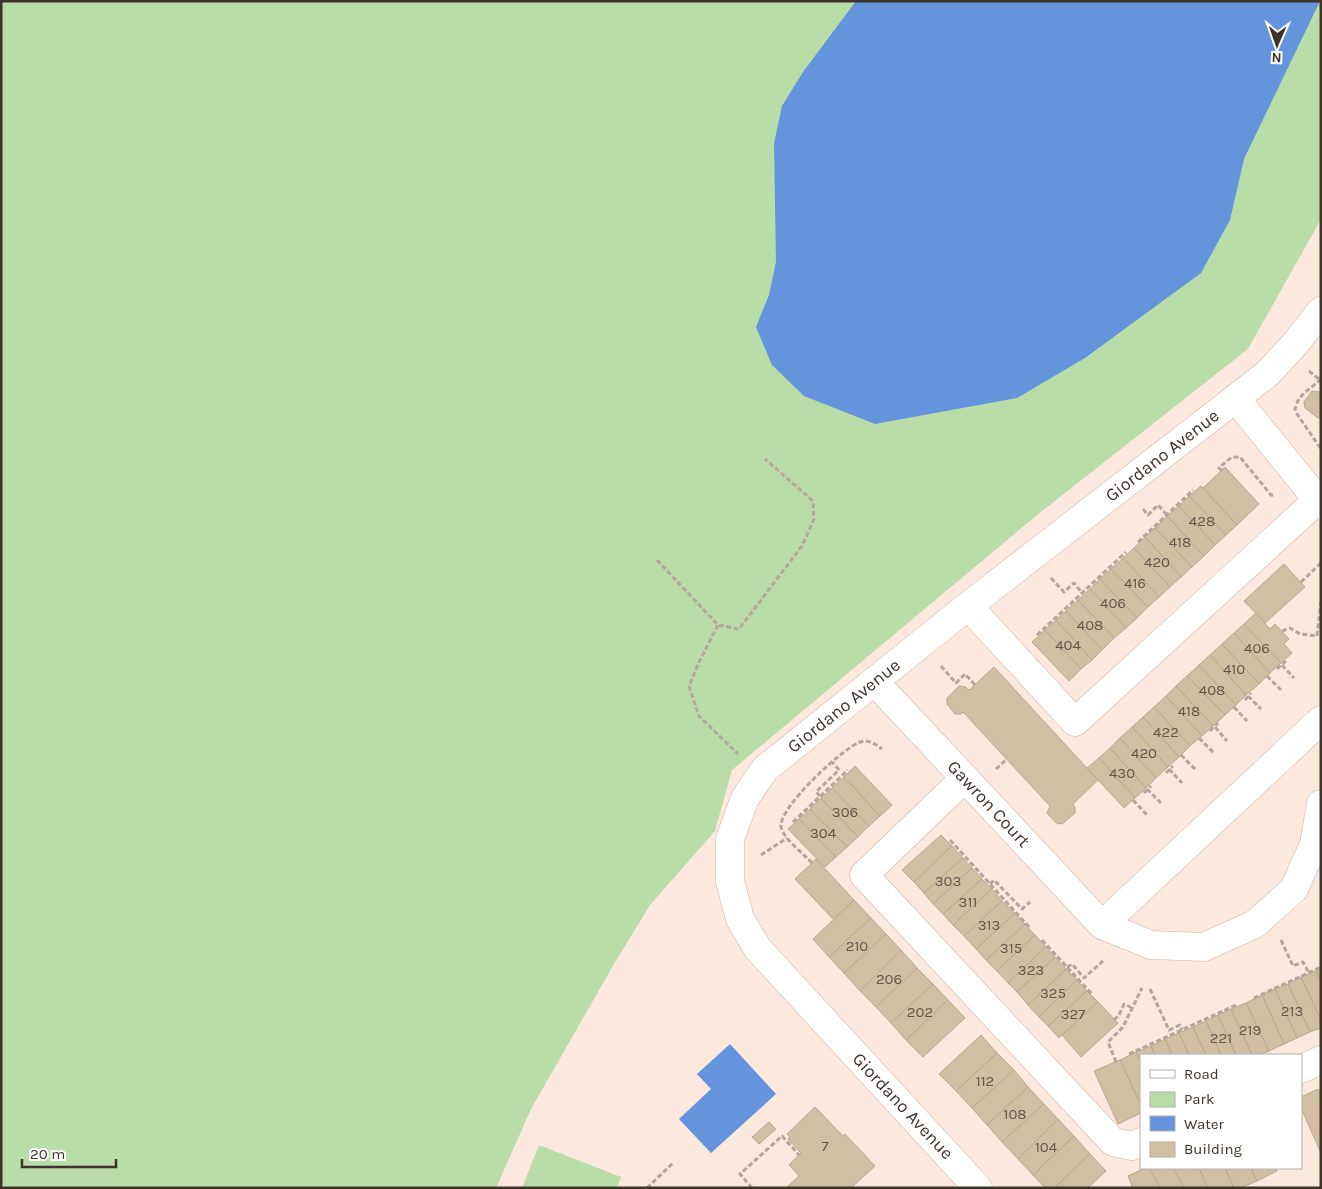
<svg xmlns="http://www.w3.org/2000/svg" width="1322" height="1189" font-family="Karla,sans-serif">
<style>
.green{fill:#b8dda9}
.water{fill:#6394dc}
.building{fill:#d2bea3;stroke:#bba78c}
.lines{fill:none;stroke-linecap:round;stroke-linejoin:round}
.minor-casing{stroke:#d2b2a2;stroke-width:29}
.path{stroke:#b6a59b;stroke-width:3;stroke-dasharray:5 2.5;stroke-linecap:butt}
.minor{stroke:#fff;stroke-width:28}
.labels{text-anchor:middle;stroke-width:4.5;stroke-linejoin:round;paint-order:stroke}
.number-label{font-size:15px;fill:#645549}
.street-label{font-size:18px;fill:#3f322b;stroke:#fff}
</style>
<rect width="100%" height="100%" fill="#fce8dd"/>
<!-- green -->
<g class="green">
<path d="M1,1H1321V219L1248,349L1037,515L732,770L715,831L650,905L614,964L531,1109L496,1188H1Z"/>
<path d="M539,1145L621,1177L617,1188H522Z"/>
</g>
<!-- water -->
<g class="water">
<path d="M856,1H1320L1244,159L1230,220L1201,273L1085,358L1017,398L875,424L804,396L772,365L756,327L769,295L776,262L774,144L782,106L803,72Z"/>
<path d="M730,1044L776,1094L711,1153L679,1119L711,1089L697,1074Z"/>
</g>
<!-- building -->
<g class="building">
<path d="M1312,391L1320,392L1321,391V418H1318L1305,408L1304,402Z"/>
<path d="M1225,467L1259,504L1237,525L1203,488Z"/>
<path d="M1201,486L1237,525L1226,535L1189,496Z"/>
<path d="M1189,496L1226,535L1215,545L1179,506Z"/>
<path d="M1179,506L1215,545L1204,556L1167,516Z"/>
<path d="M1167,516L1204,556L1192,567L1155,528Z"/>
<path d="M1155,528L1192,567L1181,577L1145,537Z"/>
<path d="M1145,537L1181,577L1170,587L1134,548Z"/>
<path d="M1134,548L1170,587L1159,597L1123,558Z"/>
<path d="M1123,558L1159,597L1148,607L1111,569Z"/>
<path d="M1284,564L1305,587L1265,623L1244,601Z"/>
<path d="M1111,569L1148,607L1137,618L1100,579Z"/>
<path d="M1100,579L1137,618L1126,628L1090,589Z"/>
<path d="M1090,589L1126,628L1114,638L1078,600Z"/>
<path d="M1078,600L1114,638L1102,650L1066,611Z"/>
<path d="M1066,611L1102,650L1092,660L1056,620Z"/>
<path d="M1256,613L1270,629L1275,624L1289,639L1284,644L1292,653L1281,663L1244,624Z"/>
<path d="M1056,620L1092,660L1081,669L1045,630Z"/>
<path d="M1244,624L1281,663L1270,673L1234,633Z"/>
<path d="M1045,630L1081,669L1069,681L1032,642Z"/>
<path d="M1234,633L1270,673L1259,684L1222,644Z"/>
<path d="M1222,644L1259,684L1246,695L1210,655Z"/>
<path d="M1210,655L1246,695L1236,705L1199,665Z"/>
<path d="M1199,665L1236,705L1225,715L1187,676Z"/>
<path d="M994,667L1098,780L1073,804L1075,807V813L1062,824L1056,823L1047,813L1050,806L963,712L961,714H955L947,704V698L959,686L966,687L969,690Z"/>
<path d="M1187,676L1225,715L1213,726L1176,686Z"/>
<path d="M1176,686L1213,726L1202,736L1166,696Z"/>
<path d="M1166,696L1202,736L1190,746L1154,707Z"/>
<path d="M1154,707L1190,746L1179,757L1143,717Z"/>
<path d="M1143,717L1179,757L1168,767L1132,727Z"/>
<path d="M1132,727L1168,767L1156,778L1120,738Z"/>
<path d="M1120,738L1156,778L1146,788L1110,748Z"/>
<path d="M1110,748L1146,788L1135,798L1099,758Z"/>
<path d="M1099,758L1135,798L1124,808L1087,768Z"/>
<path d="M855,766L892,805L880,816L844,777Z"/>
<path d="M844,777L880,816L869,826L832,788Z"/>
<path d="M832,788L869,826L858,837L821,798Z"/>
<path d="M821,798L858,837L847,847L810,809Z"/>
<path d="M810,809L847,847L836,857L799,819Z"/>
<path d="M799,819L836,857L825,867L788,829Z"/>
<path d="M941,835L952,846L914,882L902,870Z"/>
<path d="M952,846L963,858L924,893L914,882Z"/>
<path d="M963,858L972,868L933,904L924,893Z"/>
<path d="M816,859L854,900L834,920L795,879Z"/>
<path d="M972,868L982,879L943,914L933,904Z"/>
<path d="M982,879L992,889L953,925L943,914Z"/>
<path d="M992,889L1002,901L964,936L953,925Z"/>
<path d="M854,900L871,918L829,957L813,939Z"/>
<path d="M1002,901L1015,913L976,949L964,936Z"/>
<path d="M1015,913L1025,924L986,960L976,949Z"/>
<path d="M871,918L886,934L844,973L829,957Z"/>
<path d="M1025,924L1035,935L997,971L986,960Z"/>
<path d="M886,934L901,950L860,991L844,973Z"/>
<path d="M1035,935L1046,947L1008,983L997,971Z"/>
<path d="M1046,947L1055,957L1017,992L1008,983Z"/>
<path d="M901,950L917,968L876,1007L860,991Z"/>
<path d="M1055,957L1066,969L1028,1005L1017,992Z"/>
<path d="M917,968L933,984L891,1023L876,1007Z"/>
<path d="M1066,969L1077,980L1039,1017L1028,1005Z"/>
<path d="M1320,969H1321V982L1316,971Z"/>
<path d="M1316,971L1321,982V1020L1301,977Z"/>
<path d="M1301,977L1321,1020V1028L1310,1032L1288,984Z"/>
<path d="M1077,980L1087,991L1048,1026L1039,1017Z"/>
<path d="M933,984L948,1000L906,1040L891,1023Z"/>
<path d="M1288,984L1310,1032L1297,1038L1275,989Z"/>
<path d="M1275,989L1297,1038L1284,1044L1262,995Z"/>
<path d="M1087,991L1098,1002L1059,1038L1048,1026Z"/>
<path d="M1262,995L1284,1044L1269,1051L1246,1003Z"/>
<path d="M948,1000L965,1018L923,1057L906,1040Z"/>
<path d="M1098,1002L1118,1023L1081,1057L1062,1035Z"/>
<path d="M1246,1003L1269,1051L1259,1055H1252L1231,1009Z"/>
<path d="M1231,1009L1252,1055H1236L1218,1015Z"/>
<path d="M1218,1015L1236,1055H1221L1206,1021Z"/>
<path d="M1206,1021L1221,1055H1206L1193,1027Z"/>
<path d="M1193,1027L1206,1055H1189L1179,1033Z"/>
<path d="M1179,1033L1189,1055H1172L1165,1039Z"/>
<path d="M981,1035L997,1053L956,1091L939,1074Z"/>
<path d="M1165,1039L1172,1055H1155L1151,1046Z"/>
<path d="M1151,1046L1155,1055H1141V1063L1136,1052Z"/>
<path d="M1136,1052L1141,1063V1105L1120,1060Z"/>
<path d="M997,1053L1014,1070L972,1108L956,1091Z"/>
<path d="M1120,1060L1141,1105V1113L1118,1124L1094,1071Z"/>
<path d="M1014,1070L1028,1087L987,1125L972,1108Z"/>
<path d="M1028,1087L1044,1104L1002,1142L987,1125Z"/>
<path d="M1318,1089L1321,1095L1320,1151L1301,1108V1097Z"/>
<path d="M1044,1104L1058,1119L1018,1159L1002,1142Z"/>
<path d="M815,1107L843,1136L845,1134L875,1166L851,1188H786L799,1176L789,1165L801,1153L788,1139L790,1137L787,1134Z"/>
<path d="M1058,1119L1074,1136L1033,1175L1018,1159Z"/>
<path d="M769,1122L776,1129L759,1144L752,1137Z"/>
<path d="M1074,1136L1090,1154L1054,1188H1045L1033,1175Z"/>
<path d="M1090,1154L1106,1171L1088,1188H1054Z"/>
<path d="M1145,1168H1150L1160,1188H1133L1128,1176Z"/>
<path d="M1150,1168H1174L1184,1188H1160Z"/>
<path d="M1174,1168H1199L1208,1188H1184Z"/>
<path d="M1199,1168H1225L1234,1188H1208Z"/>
<path d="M1225,1168H1251L1257,1181L1241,1188H1234Z"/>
<path d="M1251,1168H1276L1277,1171L1257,1181Z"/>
</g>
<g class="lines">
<!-- minor casing -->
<g class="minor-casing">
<g id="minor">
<path d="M1236,399L1321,504"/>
<path d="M968,606L1075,722L1321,497"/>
<path id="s1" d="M874,681L1102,925L1151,945L1204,947L1255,924L1294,889L1314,844L1321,804"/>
<path d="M965,778L864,875L1113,1142L1132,1146L1141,1142"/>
<path d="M1102,925L1321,720"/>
<path d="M1301,1069L1321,1060"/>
<path id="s2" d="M978,1188L758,949L740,919L730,881V839L745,798L765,769L968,606L1267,374L1294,345L1321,311"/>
</g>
</g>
<!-- path -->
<g class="path">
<path d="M1309,371L1320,380"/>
<path d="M1321,379C1310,390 1296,395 1295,411L1321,449"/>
<path d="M1222,471L1219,468C1226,462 1230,456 1240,457L1271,495L1275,496"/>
<path d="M1143,509L1148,515L1158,505L1167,515"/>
<path d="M1138,542L1193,490"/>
<path d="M657,560L718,625L739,629L802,546L814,519L813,501L765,459"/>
<path d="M1051,578L1064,592L1074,583L1082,593"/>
<path d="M1301,582L1321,563"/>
<path d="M718,625L700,660L689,686L699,716L738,754"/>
<path d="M1282,631L1290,628L1300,634L1317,636L1321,602"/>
<path d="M1037,635L1126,552"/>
<path d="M1282,665L1294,678"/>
<path d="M941,666L956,683L965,674L975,685"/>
<path d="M1277,669L1286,661"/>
<path d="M1267,676L1281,690"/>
<path d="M1248,696L1261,709"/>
<path d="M1245,700L1251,693"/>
<path d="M1234,707L1247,721"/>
<path d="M1215,727L1227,741"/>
<path d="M1210,731L1218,723"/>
<path d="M1199,738L1214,753"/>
<path d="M1181,755L1196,770"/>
<path d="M996,769L1007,759"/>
<path d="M1169,769L1182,783"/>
<path d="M1166,773L1173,766"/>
<path d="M1147,789L1161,803"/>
<path d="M1144,793L1151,786"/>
<path d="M820,796L816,792L839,770L832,762"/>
<path d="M1133,800L1147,815"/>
<path d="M793,822L848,770"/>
<path d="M950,840L1030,928"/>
<path d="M761,855L787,838"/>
<path d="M812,863C805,855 780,836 781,825C782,805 840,751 858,743C867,738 876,744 882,749"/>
<path d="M990,884L994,880L1022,909L1030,902"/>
<path d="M1042,940L1092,994"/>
<path d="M1281,940L1293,966L1303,962L1309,973"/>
<path d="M1067,967L1072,964L1084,978L1104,960"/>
<path d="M1150,989L1169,1030L1180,1025L1182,1030"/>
<path d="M1254,998L1321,967"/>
<path d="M1114,1020L1119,1015L1124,1004L1132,1008"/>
<path d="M1129,1054L1236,1005"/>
<path d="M1116,1062L1108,1042L1123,1027L1142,988"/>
<path d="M647,1188L673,1163"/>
<path d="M752,1188L740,1174L782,1136L799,1155"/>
</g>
<!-- minor -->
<use href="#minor" class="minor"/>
</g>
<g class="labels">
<!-- number labels -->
<g class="number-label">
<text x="1202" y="526">428</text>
<text x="1180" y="547">418</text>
<text x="1157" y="567">420</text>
<text x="1135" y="588">416</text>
<text x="1113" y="608">406</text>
<text x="1090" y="630">408</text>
<text x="1068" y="650">404</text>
<text x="1257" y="653">406</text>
<text x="1234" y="674">410</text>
<text x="1212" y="695">408</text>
<text x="1189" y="716">418</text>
<text x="1166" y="737">422</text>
<text x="1144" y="758">420</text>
<text x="1122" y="778">430</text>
<text x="845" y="817">306</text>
<text x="823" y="838">304</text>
<text x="948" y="886">303</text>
<text x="968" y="907">311</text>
<text x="989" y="930">313</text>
<text x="857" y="951">210</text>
<text x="1011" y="953">315</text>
<text x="1031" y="975">323</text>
<text x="889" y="984">206</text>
<text x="1053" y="998">325</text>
<text x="1292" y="1016">213</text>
<text x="920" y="1017">202</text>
<text x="1073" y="1019">327</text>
<text x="1250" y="1035">219</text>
<text x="1221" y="1043">221</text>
<text x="985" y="1086">112</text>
<text x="1015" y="1119">108</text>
<text x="825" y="1151">7</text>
<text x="1046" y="1152">104</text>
</g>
<!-- street labels -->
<g class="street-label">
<text dy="6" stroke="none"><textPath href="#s2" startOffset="1026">Giordano Avenue</textPath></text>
<text dy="6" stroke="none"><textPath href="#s2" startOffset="621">Giordano Avenue</textPath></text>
<text dy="6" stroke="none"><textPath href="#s1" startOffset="168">Gawron Court</textPath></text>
<text transform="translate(903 1106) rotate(47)" y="6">Giordano Avenue</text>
</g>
</g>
<!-- border -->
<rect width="1322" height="1189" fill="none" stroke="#3f322b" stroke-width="5"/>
<!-- legend -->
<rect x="1140" y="1054" width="162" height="115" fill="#ffffff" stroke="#b2adaa"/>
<rect x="1150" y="1070" width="25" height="8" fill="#ffffff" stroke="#b2adaa"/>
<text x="1184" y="1079" font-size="15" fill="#3f322b">Road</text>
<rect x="1150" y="1092" width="25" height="15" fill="#b8dda9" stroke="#b2adaa"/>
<text x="1184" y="1104" font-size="15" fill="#3f322b">Park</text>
<rect x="1150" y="1116" width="25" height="15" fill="#6394dc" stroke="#b2adaa"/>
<text x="1184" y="1129" font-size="15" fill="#3f322b">Water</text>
<rect x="1150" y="1142" width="25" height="15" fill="#d2bea3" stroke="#b2adaa"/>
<text x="1184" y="1154" font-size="15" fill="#3f322b">Building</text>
<!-- north arrow -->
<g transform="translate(1277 45) rotate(182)" stroke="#ffffff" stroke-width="4" paint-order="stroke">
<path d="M0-4L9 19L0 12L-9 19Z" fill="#3f322b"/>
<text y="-8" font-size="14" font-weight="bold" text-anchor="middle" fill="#3f322b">N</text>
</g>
<!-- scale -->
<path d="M22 1159v8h94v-8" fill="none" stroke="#3f322b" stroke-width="2.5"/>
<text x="30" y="1159" font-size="15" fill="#3f322b" stroke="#ffffff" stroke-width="4" paint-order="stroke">20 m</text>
</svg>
